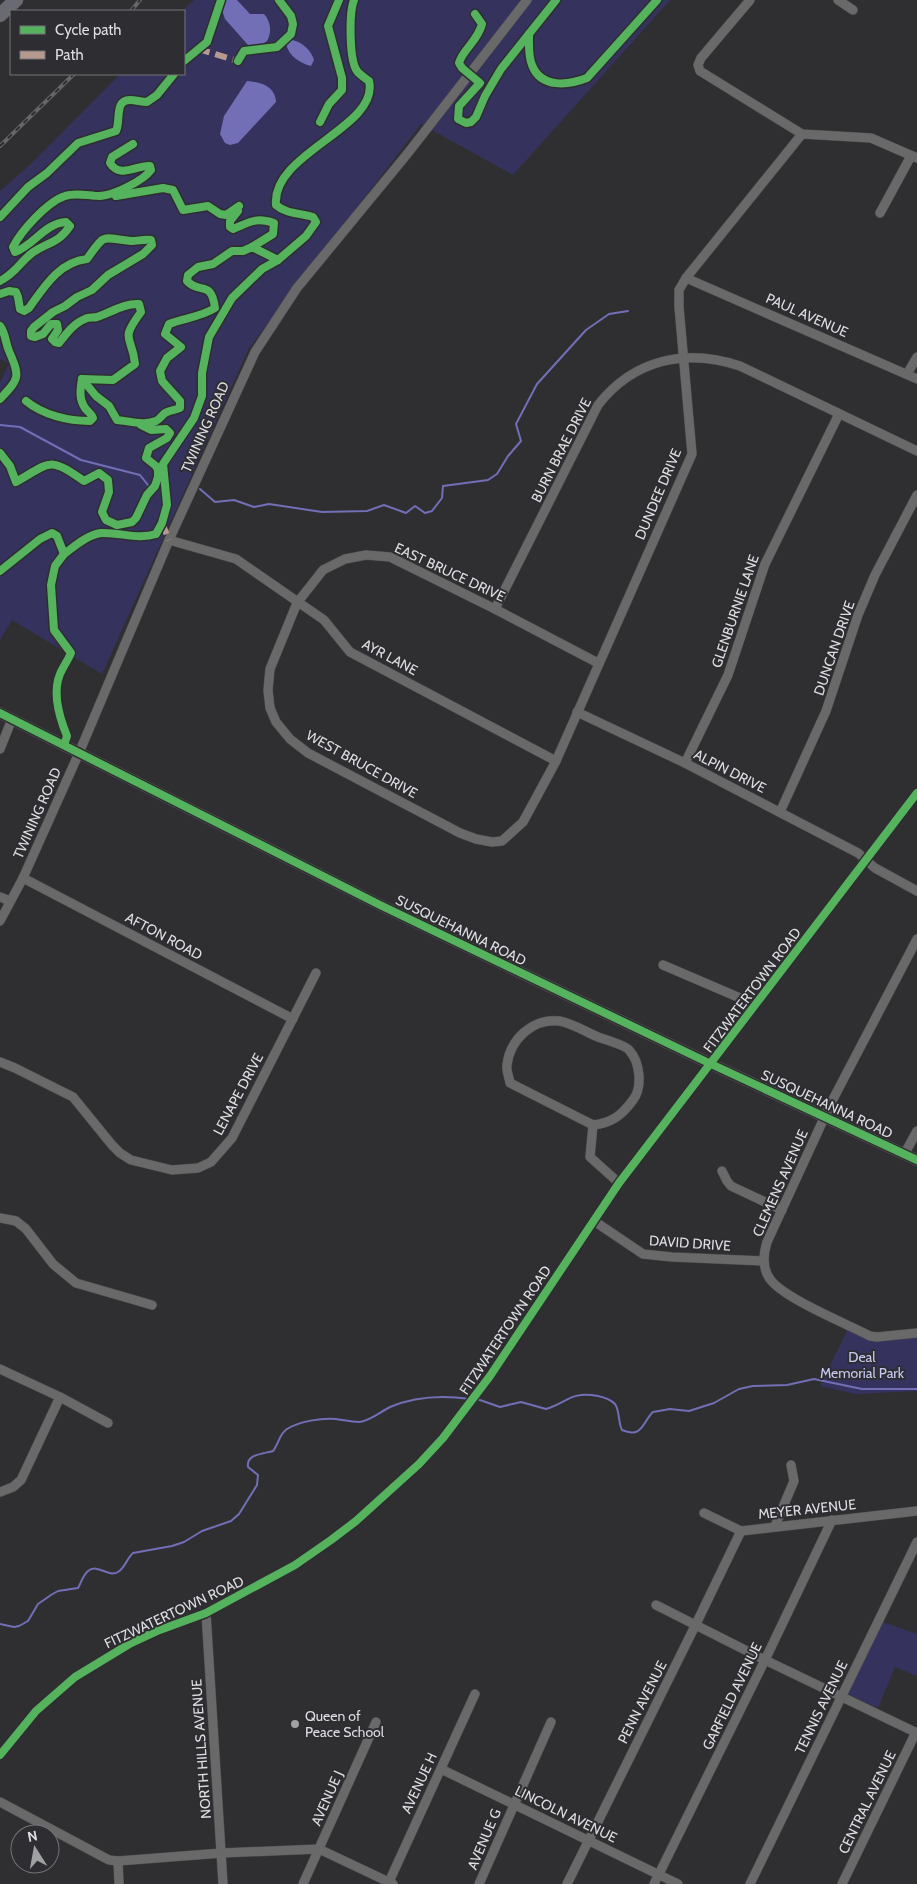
<svg xmlns="http://www.w3.org/2000/svg" width="917" height="1884" font-family="Cabin,sans-serif">
<style>
.green{fill:#35325e}
.water{fill:#726fb6}
.lines{fill:none;stroke-linecap:round;stroke-linejoin:round}
.stream{stroke:#726fb6;stroke-width:2}
.minor-casing{stroke:#4b4b4d;stroke-width:10}
.major-casing{stroke:#4b4b4d;stroke-width:12}
.highway-casing{stroke:#4b4b4d;stroke-width:15}
.minor{stroke:#69696a;stroke-width:9}
.major{stroke:#66666c;stroke-width:11}
.highway{stroke:#6a6a72;stroke-width:14}
.rail-casing{stroke:#666668;stroke-width:4}
.rail{stroke:#2e2e32;stroke-width:2;stroke-dasharray:5.5;stroke-linecap:butt}
.quiet{stroke:#b69a8f;stroke-width:6;stroke-dasharray:12 6;stroke-linecap:butt}
.cycleway-casing{stroke:#2e2e32;stroke-width:11}
.cycleway{stroke:#56b35d;stroke-width:8}
.poi-dot{fill:#a0a1a3;stroke:#2e2e32;stroke-width:2}
.labels{text-anchor:middle;stroke-width:4;stroke-linejoin:round;paint-order:stroke}
.street-label{font-size:14px;fill:#dddee0;stroke:#2e2e32}
.park-label{font-size:14px;fill:#c8c9f3;stroke:#2e2e32}
.poi-label{font-size:14px;fill:#dddee0;stroke:#2e2e32;text-anchor:start}
</style>
<rect width="100%" height="100%" fill="#2f2f31"/>
<!-- green -->
<g class="green">
<path d="M194,0H670L513,175L421,124L249,348L102,674L12,620L0,640V382L9,364L0,359V191L33,162L120,74H184V11H182Z"/>
<path d="M848,1329L874,1340L917,1337V1391L855,1394L820,1386Z"/>
<path d="M883,1622L917,1634V1676L895,1667L878,1708L847,1694Z"/>
</g>
<!-- water -->
<g class="water">
<path d="M225,0H237L250,14H264C271,22 272,32 267,41L261,45H248L225,19L222,10Z"/>
<path d="M292,40C302,42 311,50 314,60L311,66C300,63 288,56 286,43Z"/>
<path d="M247,81C260,82 275,86 276,102L238,143L230,145L225,143L220,134L224,116Z"/>
</g>
<g class="lines">
<!-- stream -->
<g class="stream">
<path d="M0,425L20,427L81,460L140,475L148,485"/>
<path d="M200,489L215,502L234,500L254,507L269,504L322,512L367,511L384,505L406,513L415,506L425,513L432,511L442,498L443,486L488,480L497,474L508,456L521,441L516,424L537,384L586,330L609,314L628,311"/>
<path d="M477,1399L500,1407L521,1402L546,1409C568,1402 571,1391 598,1396C603,1397 611,1400 615,1404C620,1411 618,1423 622,1430C643,1439 643,1421 653,1412L670,1409L689,1411L714,1403L739,1389L753,1386L787,1385L814,1379L862,1389H917"/>
<path d="M0,1624L14,1627L19,1626L28,1621L38,1604L51,1595L58,1591L78,1588C81,1583 83,1575 88,1571C98,1563 108,1578 118,1572C125,1568 127,1558 133,1553L172,1546L184,1542L202,1531L231,1521L239,1514L257,1485L258,1475L248,1467C246,1454 263,1454 273,1451C279,1444 279,1434 287,1429C300,1421 321,1418 336,1419C343,1420 352,1422 359,1422C370,1421 380,1412 390,1407C416,1396 442,1395 470,1399"/>
</g>
<!-- minor casing -->
<g class="minor-casing">
<g id="minor">
<path d="M750,0L701,58L698,65L700,71L802,134L871,138L917,158"/>
<path d="M838,0L853,10"/>
<path d="M880,213L911,156"/>
<path d="M686,278L917,379"/>
<path d="M907,374L917,357"/>
<path d="M169,540L236,559L324,620L350,652L556,761"/>
<path d="M495,609L598,405C634,359 686,348 740,366L917,451"/>
<path d="M598,663L495,609L390,557L366,555L345,559L323,570L297,603L270,669L268,690L270,708L276,722L290,739L308,753L460,833L476,839L492,842L502,841L523,822L556,761L692,454L679,307V290L686,278L802,134"/>
<path d="M577,712L685,763L858,853L875,868L917,891"/>
<path d="M0,749L12,719"/>
<path d="M685,763L728,675L765,564L839,414"/>
<path d="M780,812L826,711L858,615L875,575L917,495"/>
<path d="M23,878L293,1019"/>
<path d="M0,897L10,901"/>
<path d="M0,921L23,878L79,753L169,540L255,352L297,288L408,153L527,0"/>
<path d="M917,939L831,1103L767,1242C763,1255 762,1268 770,1279C783,1298 847,1324 870,1336L877,1337L917,1333"/>
<path d="M663,965L754,1004"/>
<path d="M0,1062L15,1068L73,1097L112,1145L120,1153L131,1160L172,1170L198,1168L211,1162L232,1138L316,973"/>
<path d="M593,1125C612,1123 622,1115 633,1100C643,1087 640,1062 629,1050C625,1045 606,1040 598,1037C586,1032 572,1023 559,1021C533,1018 510,1039 507,1065C506,1070 509,1077 510,1083L593,1125L590,1157L619,1183"/>
<path d="M905,1153L917,1131"/>
<path d="M722,1171L727,1181L731,1186L782,1210"/>
<path d="M0,1218L16,1221L26,1229L53,1264L76,1283L152,1305"/>
<path d="M594,1221L643,1254L672,1257L764,1261"/>
<path d="M0,1369L60,1397L108,1423"/>
<path d="M0,1492L13,1487L21,1480L60,1397"/>
<path d="M704,1513L741,1531L917,1511"/>
<path d="M775,1526L794,1481L791,1465"/>
<path d="M656,1605L765,1660L917,1733"/>
<path d="M206,1613L223,1884"/>
<path d="M0,1755L36,1711L75,1677L131,1643L157,1631L206,1613L295,1565L331,1540L356,1521L419,1464L443,1438L490,1376L619,1183L917,793"/>
<path d="M441,1769L678,1884"/>
<path d="M0,1802L109,1860L118,1861L222,1853L319,1849L393,1884"/>
<path d="M118,1861L119,1884"/>
<path d="M303,1884L376,1722"/>
<path d="M388,1884L475,1694"/>
<path d="M479,1884L551,1722"/>
<path d="M567,1884L696,1624L741,1531"/>
<path d="M654,1884L765,1660L832,1520"/>
<path d="M750,1884L917,1542"/>
<path d="M842,1884L916,1732"/>
</g>
</g>
<!-- major casing -->
<g class="major-casing">
<path id="major" d="M0,713L380,905L711,1064L917,1160"/>
</g>
<!-- highway casing -->
<g class="highway-casing">
<path id="highway" d="M0,15L16,0"/>
</g>
<!-- minor -->
<use href="#minor" class="minor"/>
<!-- major -->
<use href="#major" class="major"/>
<!-- highway -->
<use href="#highway" class="highway"/>
<!-- rail casing -->
<g class="rail-casing">
<g id="rail">
<path d="M131,11L140,0"/>
<path d="M0,146L74,74"/>
</g>
</g>
<!-- rail -->
<use href="#rail" class="rail"/>
<!-- quiet -->
<g class="quiet">
<path d="M198,49L238,61"/>
<path d="M162,523L169,540"/>
</g>
<!-- cycleway casing -->
<g class="cycleway-casing">
<g id="cycleway">
<path d="M475,14L482,24C478,41 462,50 459,63L462,68L480,83L459,106L458,119L466,123L471,122L476,117L485,96L501,69L556,0"/>
<path d="M529,34C529,43 528,56 532,65C541,89 569,85 587,78L657,0"/>
<path d="M184,61L207,42L221,0"/>
<path d="M238,61L244,51L277,47L291,34L293,24L291,16L279,0"/>
<path d="M320,122L329,104L342,90V78L328,26L339,0"/>
<path d="M116,196L163,188L173,190L183,210L208,206L220,214L226,215L239,206"/>
<path d="M238,211L230,221V227L233,229C250,222 255,217 274,223L273,234L252,247"/>
<path d="M0,217L28,187L47,173L78,143L116,131C121,121 114,100 130,100C136,100 141,102 147,102L157,95L174,74"/>
<path d="M0,281C16,273 20,262 32,253C47,242 58,244 70,226L66,222C45,223 34,245 15,252L13,247C21,231 47,202 65,196C76,192 89,196 100,196C114,195 143,181 151,170L150,166C136,165 120,179 110,163L112,157L133,144"/>
<path d="M0,294L9,291L16,292L18,297L20,309L24,311L29,308C44,287 59,262 87,259C106,232 101,238 131,241C138,241 144,239 151,240L152,245L143,254L108,275L92,290L77,297L65,306L53,312L34,327L31,331V336L35,337L43,334L51,324H57L58,330L52,339L55,342L59,343C66,334 74,323 85,319C88,317 93,318 97,317C110,313 124,303 139,304L141,312C119,342 132,334 135,364L113,380L82,379"/>
<path d="M0,326C6,334 5,342 9,351C20,377 20,378 0,399"/>
<path d="M82,379L96,396L109,406L117,420C129,421 145,426 156,421C160,419 162,415 165,413C170,410 176,410 180,408V401L162,381L160,371L167,358L181,347L165,334L169,324C184,318 201,317 215,308C211,279 200,295 187,281L188,275L198,267L213,264L232,251H243L252,247L278,260"/>
<path d="M26,401C43,415 68,421 90,421L93,418C91,413 88,412 85,408C79,399 80,390 82,379"/>
<path d="M0,453L10,466L16,482C52,461 49,457 84,481L99,473L108,480L109,492L102,512L106,520L117,525L132,522L136,518L147,495L155,486L158,477V470L156,466L146,458L149,448L167,438L170,433L166,429L151,430L141,425"/>
<path d="M64,554L55,566L51,585L54,630L71,653C68,660 63,667 60,674C52,693 60,719 67,736L64,745"/>
<path d="M0,571L40,539L52,533L57,536L64,554C75,546 87,535 101,533C120,532 138,540 156,534L162,523L167,505L163,464L194,418L202,396V373L209,337L232,298L262,269L278,260L306,236L316,222L313,217C300,213 286,214 276,205C271,153 380,127 369,81C365,78 360,75 357,71C349,60 349,12 354,0"/>
<path d="M0,713L380,905L711,1064L917,1160"/>
<path d="M0,1755L36,1711L75,1677L131,1643L157,1631L206,1613L295,1565L331,1540L356,1521L419,1464L443,1438L490,1376L619,1183L917,793"/>
</g>
</g>
<!-- cycleway -->
<use href="#cycleway" class="cycleway"/>
</g>
<!-- markers -->
<circle class="poi-dot" cx="295" cy="1724" r="5"/>
<g class="labels">
<!-- street labels -->
<g class="street-label">
<text transform="translate(807 315) rotate(24)" y="5">PAUL AVENUE</text>
<text transform="translate(205 427) rotate(-66)" y="5">TWINING ROAD</text>
<text transform="translate(561 450) rotate(-63)" y="5">BURN BRAE DRIVE</text>
<text transform="translate(658 494) rotate(-67)" y="5">DUNDEE DRIVE</text>
<text transform="translate(450 572) rotate(25)" y="5">EAST BRUCE DRIVE</text>
<text transform="translate(735 611) rotate(-71)" y="5">GLENBURNIE LANE</text>
<text transform="translate(834 648) rotate(-71)" y="5">DUNCAN DRIVE</text>
<text transform="translate(390 657) rotate(28)" y="5">AYR LANE</text>
<text transform="translate(362 764) rotate(29)" y="5">WEST BRUCE DRIVE</text>
<text transform="translate(730 771) rotate(27)" y="5">ALPIN DRIVE</text>
<text transform="translate(37 813) rotate(-66)" y="5">TWINING ROAD</text>
<text transform="translate(461 930) rotate(26)" y="5">SUSQUEHANNA ROAD</text>
<text transform="translate(164 936) rotate(28)" y="5">AFTON ROAD</text>
<text transform="translate(752 990) rotate(-53)" y="5">FITZWATERTOWN ROAD</text>
<text transform="translate(238 1094) rotate(-62)" y="5">LENAPE DRIVE</text>
<text transform="translate(827 1104) rotate(25)" y="5">SUSQUEHANNA ROAD</text>
<text transform="translate(780 1183) rotate(-66)" y="5">CLEMENS AVENUE</text>
<text transform="translate(690 1243) rotate(4)" y="5">DAVID DRIVE</text>
<text transform="translate(505 1330) rotate(-56)" y="5">FITZWATERTOWN ROAD</text>
<text transform="translate(807 1509) rotate(-6)" y="5">MEYER AVENUE</text>
<text transform="translate(174 1612) rotate(-25)" y="5">FITZWATERTOWN ROAD</text>
<text transform="translate(732 1696) rotate(-64)" y="5">GARFIELD AVENUE</text>
<text transform="translate(642 1702) rotate(-63)" y="5">PENN AVENUE</text>
<text transform="translate(821 1707) rotate(-64)" y="5">TENNIS AVENUE</text>
<text transform="translate(201 1749) rotate(-94)" y="5">NORTH HILLS AVENUE</text>
<text transform="translate(419 1783) rotate(-65)" y="5">AVENUE H</text>
<text transform="translate(327 1798) rotate(-66)" y="5">AVENUE J</text>
<text transform="translate(867 1802) rotate(-64)" y="5">CENTRAL AVENUE</text>
<text transform="translate(566 1814) rotate(26)" y="5">LINCOLN AVENUE</text>
<text transform="translate(484 1839) rotate(-67)" y="5">AVENUE G</text>
</g>
<!-- park labels -->
<g class="park-label">
<text x="862" y="1362">Deal<tspan x="862" dy="16">Memorial Park</tspan></text>
</g>
<!-- poi labels -->
<g class="poi-label">
<text x="305" y="1721">Queen of<tspan x="305" dy="16">Peace School</tspan></text>
</g>
</g>
<!-- legend -->
<rect x="10" y="10" width="175" height="65" fill="#2e2e32" stroke="#747478"/>
<rect x="20" y="26" width="25" height="8" fill="#56b35d" stroke="#747478"/>
<text x="55" y="35" font-size="15" fill="#dddee0">Cycle path</text>
<rect x="20" y="51" width="25" height="8" fill="#b69a8f" stroke="#747478"/>
<text x="55" y="60" font-size="15" fill="#dddee0">Path</text>
<!-- north arrow -->
<g transform="translate(35 1849) rotate(349)"><circle r="24" fill="#2e2e32" stroke="#747478"/>
<path d="M0-4L9 19L0 12L-9 19Z" fill="#a0a1a3"/>
<text y="-8" font-size="14" font-weight="bold" text-anchor="middle" fill="#dddee0">N</text>
</g>
</svg>
